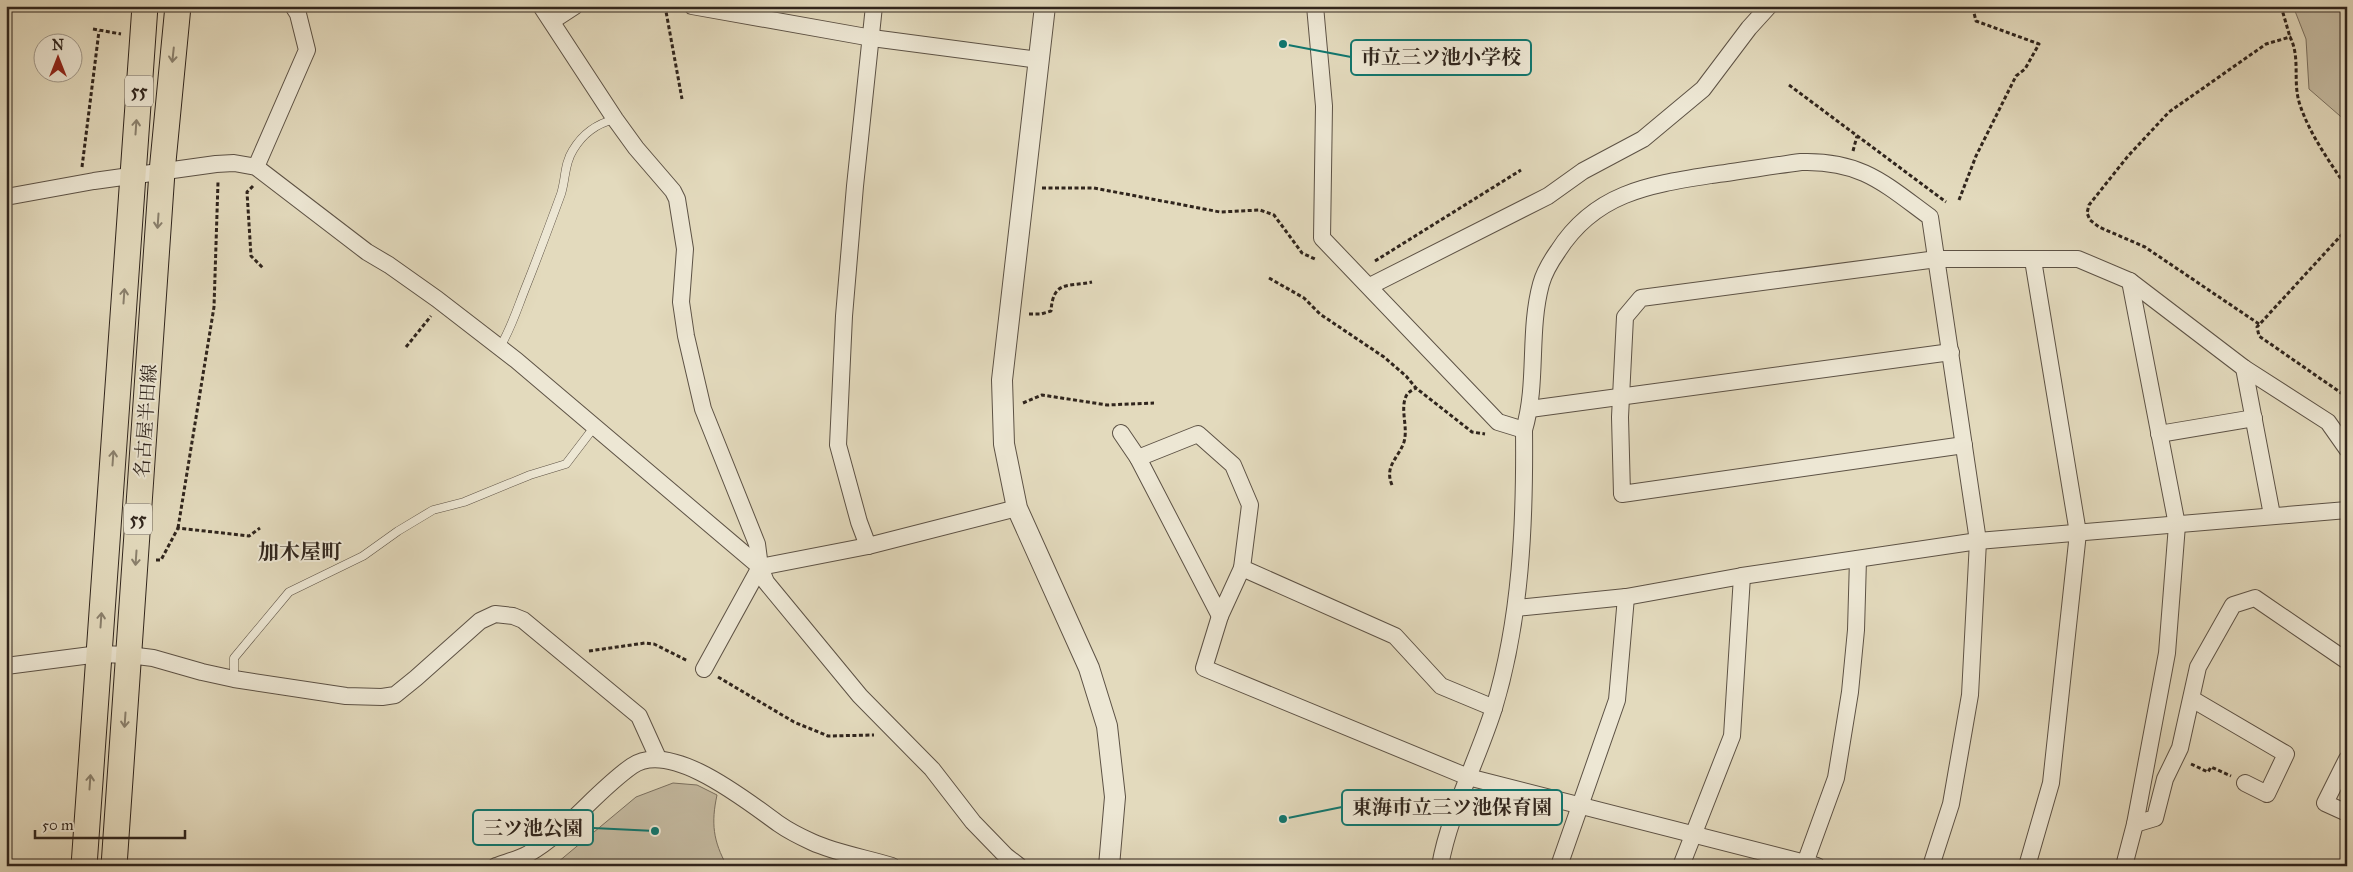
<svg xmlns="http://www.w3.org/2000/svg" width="2353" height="872" font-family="'IM FELL Great Primer','Noto Serif JP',serif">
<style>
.green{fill:#c5bba2;stroke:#7a7060}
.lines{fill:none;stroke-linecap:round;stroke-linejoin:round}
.service-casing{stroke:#5d5245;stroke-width:9}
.minor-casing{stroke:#5d5245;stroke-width:18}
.tertiary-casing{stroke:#5d5245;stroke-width:22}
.primary-casing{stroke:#30251d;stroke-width:27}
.path{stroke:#30251d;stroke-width:3;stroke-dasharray:4 2.5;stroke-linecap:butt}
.service{stroke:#ede7d4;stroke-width:8}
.minor{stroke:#ede7d4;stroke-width:16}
.tertiary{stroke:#ede7d4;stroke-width:20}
.primary{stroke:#e3dabd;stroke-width:25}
.oneway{stroke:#8a806d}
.labels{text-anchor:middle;stroke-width:4;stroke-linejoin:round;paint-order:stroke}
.shield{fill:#ede7d4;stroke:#695f54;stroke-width:1}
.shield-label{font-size:18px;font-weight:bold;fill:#30251d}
.street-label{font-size:19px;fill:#30251d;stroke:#ede7d4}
.quarter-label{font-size:21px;font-weight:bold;fill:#30251d;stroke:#ede7d4}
.leader{fill:none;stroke:#0f766e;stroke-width:2}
.callout-dot{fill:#0f766e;stroke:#ede7d4;stroke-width:2}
.callout{fill:#ede7d4;stroke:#0f766e;stroke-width:2}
.callout-label{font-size:20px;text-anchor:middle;font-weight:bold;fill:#30251d}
</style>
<rect width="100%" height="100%" fill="#e3dabd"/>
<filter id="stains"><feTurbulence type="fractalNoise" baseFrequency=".004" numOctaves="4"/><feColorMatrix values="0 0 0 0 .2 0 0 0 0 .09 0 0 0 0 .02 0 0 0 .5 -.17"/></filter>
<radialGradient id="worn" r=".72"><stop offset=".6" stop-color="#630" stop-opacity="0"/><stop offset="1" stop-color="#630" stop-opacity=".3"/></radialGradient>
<!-- green -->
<g class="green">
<path d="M2293,6H2347V46L2343,62L2347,67V122L2309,89L2306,39Z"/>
<path d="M673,783L697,785L717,795C711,823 713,841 727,866H556L558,862L636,797Z"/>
</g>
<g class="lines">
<!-- service casing -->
<g class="service-casing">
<g id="service">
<path d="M500,347C512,327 518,306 527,284C539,254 550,224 561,194C566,178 564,164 573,150C583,133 596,124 615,119"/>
<path d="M234,679V658L289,592L363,556L398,531L433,510L464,502L530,475L566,464L595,426"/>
</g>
</g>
<!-- minor casing -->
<g class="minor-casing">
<g id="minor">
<path d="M541,6L615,119L636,148L673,191L677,199L685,249L681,302L686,336L703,409L757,544L760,567L766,582L860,696L932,769L973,822L1006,856L1019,866"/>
<path d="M692,6L872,38L1039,60"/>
<path d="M1315,6L1324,106L1322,238L1498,422L1524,430"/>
<path d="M552,21L575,6"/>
<path d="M256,167L307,50L298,14L293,6"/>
<path d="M6,197L94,181L216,164L234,163L256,167L367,252L389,265L437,299L516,360L760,567"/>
<path d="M1370,286L1548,196L1583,171L1643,139L1703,89L1749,28L1769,6"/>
<path d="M2244,368L2272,515"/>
<path d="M1530,409L1951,352"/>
<path d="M1121,433L1138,458L1198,434L1233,465L1250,505L1242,568L1395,636L1441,686L1494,708"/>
<path d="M2159,434L2254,418"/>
<path d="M1964,445L1622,494L1620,417L1625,317L1641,298L1937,259H2078L2130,281L2244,368L2328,422L2347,449"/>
<path d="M1138,458L1220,616L1242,568"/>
<path d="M868,546L859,522L838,445L844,316L855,186L874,6"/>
<path d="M760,567L868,546L1017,508"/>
<path d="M1516,608L1626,597L1742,576L1978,541L2347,510"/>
<path d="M1220,616L1204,668L1468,777L1817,866"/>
<path d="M6,666L99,654L129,655L153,658L202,672L234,679L346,696L382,697L395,695L416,678L480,621L495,614L513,616L523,620L639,716L658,758"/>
<path d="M704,669L760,567"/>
<path d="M2192,699L2286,754L2267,794L2245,783"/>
<path d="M2347,759L2325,803L2347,813"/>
<path d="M2135,824L2155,818L2165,779L2180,748L2198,667L2233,605L2255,598L2347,661"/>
<path d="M496,866C507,862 519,859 528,854C568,831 595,792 632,766C671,739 748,802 779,824C789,831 801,837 812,842C836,853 866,858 892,866"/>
<path d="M1440,866C1449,814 1478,759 1494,708C1521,619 1525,523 1524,430C1538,383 1528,332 1541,284C1544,273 1551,261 1558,251C1595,193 1648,185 1711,175C1741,171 1771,166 1801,162C1861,160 1885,184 1930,217L1978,541L1970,695L1951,804L1931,866"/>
<path d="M1559,866L1617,700L1626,597"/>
<path d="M1681,866L1732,736L1742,576"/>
<path d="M1804,866L1836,778L1850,692L1856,630L1858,559"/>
<path d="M2027,866L2051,783L2078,533L2033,260"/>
<path d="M2124,866L2135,824L2167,653L2177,525L2130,281"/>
</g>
</g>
<!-- tertiary casing -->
<g class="tertiary-casing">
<path id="tertiary" d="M1045,6L1002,380L1004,444L1017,508L1089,668L1107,726L1115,797L1109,866"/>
</g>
<!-- primary casing -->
<g class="primary-casing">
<g id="primary">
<path d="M84,866L145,6"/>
<path d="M114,866L162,172L178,6"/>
</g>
</g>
<!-- path -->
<g class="path">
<path d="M665,6L682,99"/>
<path d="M2281,6L2290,37"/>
<path d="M93,29L121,34"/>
<path d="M1789,85L1946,202"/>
<path d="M1853,151L1857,136"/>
<path d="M82,167L99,31"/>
<path d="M253,186L247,192L251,256L263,268"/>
<path d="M1042,188H1094L1220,212L1260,210L1274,215L1302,253L1317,260"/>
<path d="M1959,200L1976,156L2016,76L2025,69L2039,44L1976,21L1974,13L1976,6"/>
<path d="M2347,229L2257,327L2259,336L2347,397"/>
<path d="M1375,261L1521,170"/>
<path d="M1269,278L1304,298L1320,314L1384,357L1406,376L1416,388L1472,432L1485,434"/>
<path d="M1029,314H1041L1051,311C1053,280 1068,287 1092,282"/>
<path d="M2259,324L2145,247L2099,227L2090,220L2087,213L2089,205L2128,156L2169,112L2266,44L2290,37C2301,58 2292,82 2300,105C2310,135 2330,162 2347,188"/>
<path d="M406,347L431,316"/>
<path d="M1023,403L1042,395L1107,405L1154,403"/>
<path d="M1392,485C1384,466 1398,459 1404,442C1408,428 1401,412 1405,399C1407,392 1411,391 1416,388"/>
<path d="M178,528L214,307L218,182"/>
<path d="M156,560H161L178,528L249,536L260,528"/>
<path d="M589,651L645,643L654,644L688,661"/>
<path d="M718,677L794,722L828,736L874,735"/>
<path d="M2191,764L2208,772L2211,767L2231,776"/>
</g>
<!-- service -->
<use href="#service" class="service"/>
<!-- minor -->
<use href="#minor" class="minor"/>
<!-- tertiary -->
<use href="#tertiary" class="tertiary"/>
<!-- primary -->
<use href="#primary" class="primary"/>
</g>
<!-- one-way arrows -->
<defs><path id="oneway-shaft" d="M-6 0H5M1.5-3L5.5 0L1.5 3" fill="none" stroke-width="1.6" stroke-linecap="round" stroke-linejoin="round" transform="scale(1.25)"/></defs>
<g class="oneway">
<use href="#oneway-shaft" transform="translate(173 55) rotate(96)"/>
<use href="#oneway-shaft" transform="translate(136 127) rotate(-86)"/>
<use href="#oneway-shaft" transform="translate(158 221) rotate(94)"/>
<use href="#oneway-shaft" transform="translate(124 296) rotate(-86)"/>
<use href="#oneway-shaft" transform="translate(113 458) rotate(-86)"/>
<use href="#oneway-shaft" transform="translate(136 558) rotate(94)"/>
<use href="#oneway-shaft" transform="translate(101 620) rotate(-86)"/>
<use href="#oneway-shaft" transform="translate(125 720) rotate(94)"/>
<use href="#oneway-shaft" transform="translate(90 782) rotate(-86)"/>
</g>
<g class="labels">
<!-- shield labels -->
<g class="shield">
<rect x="125" y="75.5" width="28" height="31" rx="4"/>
<rect x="124" y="503.5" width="28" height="31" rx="4"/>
</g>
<g class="shield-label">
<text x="139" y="97">55</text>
<text x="138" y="525">55</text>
</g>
<!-- street labels -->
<g class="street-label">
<text transform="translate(145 421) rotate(-86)" y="7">名古屋半田線</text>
</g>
<!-- quarter labels -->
<g class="quarter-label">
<text x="300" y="559">加木屋町</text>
</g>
</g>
<!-- callouts -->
<path class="leader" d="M1283 44L1351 57M1283 819L1342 807M655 831L593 828"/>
<g class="callout-dot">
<circle cx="1283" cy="44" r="5"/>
<circle cx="1283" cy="819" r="5"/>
<circle cx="655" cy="831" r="5"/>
</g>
<g class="callout">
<rect x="1351" y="40" width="180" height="35" rx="5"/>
<rect x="1342" y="790" width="220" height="35" rx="5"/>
<rect x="473" y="810" width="120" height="35" rx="5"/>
</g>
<g class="callout-label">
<text x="1441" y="64">市立三ツ池小学校</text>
<text x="1452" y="814">東海市立三ツ池保育園</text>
<text x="533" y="835">三ツ池公園</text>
</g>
<!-- margin -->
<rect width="2353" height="872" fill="none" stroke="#e3dabd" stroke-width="25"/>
<rect x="8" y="8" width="2338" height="857" fill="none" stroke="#30251d" stroke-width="2.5"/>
<rect x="12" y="12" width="2328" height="847" fill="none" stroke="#30251d"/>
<!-- north arrow -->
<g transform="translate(58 58)"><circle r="24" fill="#ede7d4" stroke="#a1998b"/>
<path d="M0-4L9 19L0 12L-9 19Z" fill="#8f2418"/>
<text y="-8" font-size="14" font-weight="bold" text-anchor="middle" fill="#30251d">N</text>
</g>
<!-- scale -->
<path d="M35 830v8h150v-8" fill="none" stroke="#30251d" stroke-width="2.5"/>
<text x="42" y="830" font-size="15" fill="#30251d" stroke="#ede7d4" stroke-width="4" paint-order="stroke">50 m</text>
<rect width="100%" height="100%" filter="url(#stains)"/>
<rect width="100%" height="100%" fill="url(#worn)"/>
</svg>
